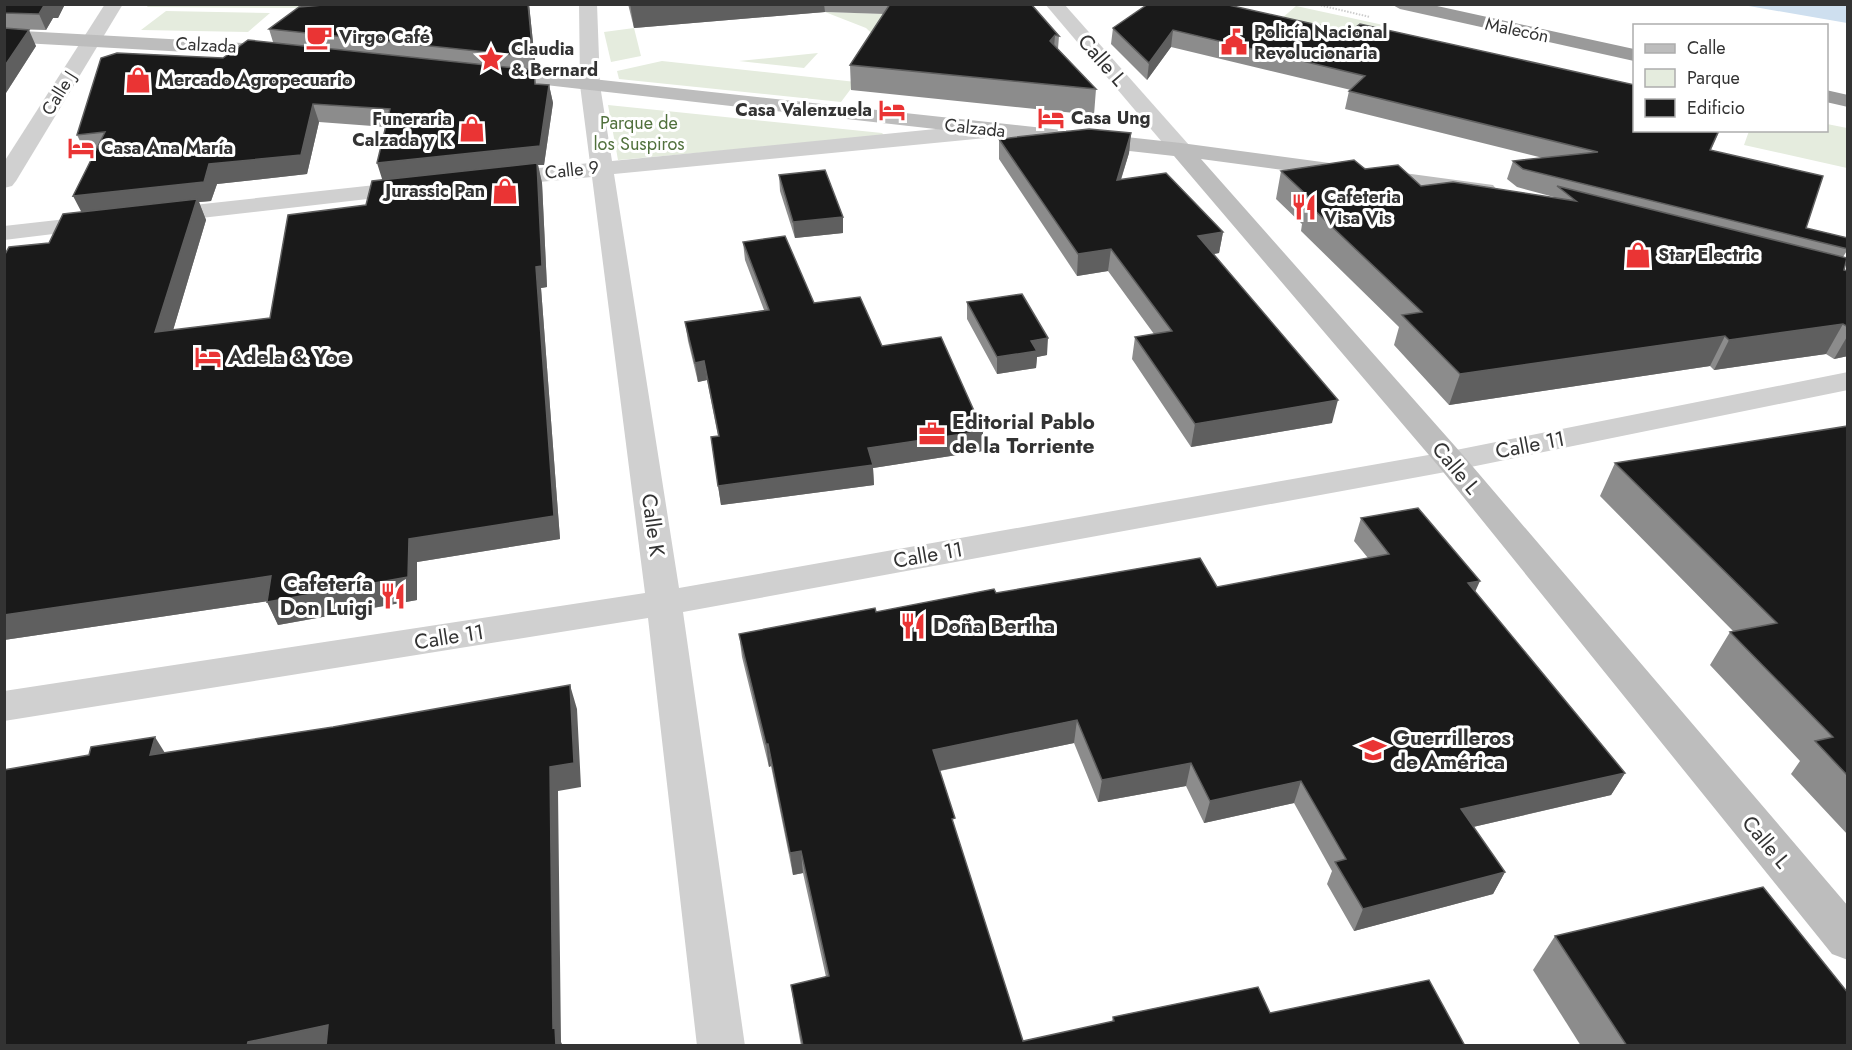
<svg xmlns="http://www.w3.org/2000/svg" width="1852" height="1050" font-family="Jost,sans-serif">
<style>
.green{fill:#e5ecde}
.water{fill:#cedfef}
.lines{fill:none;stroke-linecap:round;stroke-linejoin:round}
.path{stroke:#cdcdcd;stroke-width:2;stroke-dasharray:1.5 1.5;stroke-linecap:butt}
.street{fill:#d0d0d0;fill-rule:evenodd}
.secondary{fill:#bdbdbd;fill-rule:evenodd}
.highway{fill:#9a9a9a;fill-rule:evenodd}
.wall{fill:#8c8c8c;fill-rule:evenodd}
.shaded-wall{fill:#5f5f5f}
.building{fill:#1a1a1a;stroke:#5f5f5f;stroke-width:1.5}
.labels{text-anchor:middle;stroke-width:6;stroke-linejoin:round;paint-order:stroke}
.far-street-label{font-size:18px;fill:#333;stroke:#fff}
.far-poi-label{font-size:18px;font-weight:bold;fill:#333;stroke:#fff;text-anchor:start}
.far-park-label{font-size:18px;fill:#51713d;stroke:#fff}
.street-label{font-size:21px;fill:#333;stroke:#fff}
.poi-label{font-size:21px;font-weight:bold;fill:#333;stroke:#fff;text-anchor:start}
</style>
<rect width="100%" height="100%" fill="#fff"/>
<!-- green -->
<g class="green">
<path d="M149,4L314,5L308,8L147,7Z"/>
<path d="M1296,6L1388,26L1359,52L1267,31Z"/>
<path d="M166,11L270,13L248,32L141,30Z"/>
<path d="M825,12L889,14L880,41L866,28Z"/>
<path d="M634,28L641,56L611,62L604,32Z"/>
<path d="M818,53L804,68L739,61Z"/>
<path d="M662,61L856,82L841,102L619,79L617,71Z"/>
<path d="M608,105L882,133L885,136L618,160Z"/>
<path d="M1827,124L1847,128V168L1744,145L1749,131L1826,130Z"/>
</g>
<!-- water -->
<path class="water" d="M1743,5H1847V23Z"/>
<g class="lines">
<!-- path -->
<path class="path" d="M1315,4L1370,17"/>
<!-- street -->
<g class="street">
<path d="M105,4H123L16,181L12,186L4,188V162Z"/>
<path d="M579,4H597L600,85L612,161L996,123L1004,125L1007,130L1004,135L996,137L614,174L679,588L1451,451L1848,372V390L1451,471L683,612L745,1046H697L648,618L4,721V691L645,593L592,177L497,186L489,184L485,179L489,174L497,172L590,163L580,85Z"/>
<path d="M1045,4H1064L1189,145L1192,150L1189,155L1181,157L1173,155Z"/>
<path d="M412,181L420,183L424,188L420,193L157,223L148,221L145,216L148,211L157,209Z"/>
<path d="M102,215L111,217L114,222L111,227L4,240V226Z"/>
</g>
<!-- secondary -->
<g class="secondary">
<path d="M4,30L281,45L288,47L291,51L288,55L281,57L4,42Z"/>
<path d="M491,68L1181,143L1493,185L1497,190L1493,195L1485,197L1201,159L1462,454L1848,906V960L1832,954L1440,468L1174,156L484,78L481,74L484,70Z"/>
</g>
<!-- highway -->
<g class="highway">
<path d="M1391,4H1428L1634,49V61L1400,9Z"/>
<path d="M1826,90L1848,95V107L1826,102Z"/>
</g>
</g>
<!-- wall -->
<g class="wall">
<path d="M4,4H65L58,18H53L46,30L9,29L36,46L4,96Z"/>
<path d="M335,4H529L536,71H534L536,85H549L553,103L544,165H538L542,183L547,287L541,288L560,539L417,562V600L278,625L267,601L4,640V256L49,243L81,212L95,153H86L77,135L223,58L273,42L269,29ZM319,122L386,127L382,180L366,205L270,318L173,330L206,220L199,202L211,201L217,184L307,174Z"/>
<path d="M628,4H1031L1059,36L1058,49L1096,89L1094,115L851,90L850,65L884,14L825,12L634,28Z"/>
<path d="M1148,4L1635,130H1720L1711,150L1806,228L1848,249L1843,257L1844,270L1848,271V356L1834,359L1826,354L1714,370L1710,366L1449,405L1394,345L1399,327L1301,231L1302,224L1276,199L1281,171L1365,169L1421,186L1553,198L1554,197L1517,187L1507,179L1513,161L1543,158L1345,109L1349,91L1351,90L1171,47L1147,80L1111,44L1113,28Z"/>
<path d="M1131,133L1129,153L1121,180L1223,232L1219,253L1214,254L1332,423L1191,447L1132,359L1135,337L1154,334L1108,271L1077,276L999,159V139Z"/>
<path d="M779,175L843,233L795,238L780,191Z"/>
<path d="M743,242L814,303L882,346L983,451L873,468L874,485L721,505L711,437L718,436L707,380L698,382L688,341L685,322L764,310L745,260Z"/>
<path d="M967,302L1047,355L1037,357L1036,368L997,374L967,319Z"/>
<path d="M1848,426V835L1791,774L1800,761L1710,665L1730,632L1733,631L1600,496L1615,463Z"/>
<path d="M1361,518L1475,592L1625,773L1611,795L1473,827L1505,872L1493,894L1354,931L1327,884L1332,871L1294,803L1204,823L1186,786L1098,802L1074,743L940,771L954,827L1023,1041L1112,1022L1113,1017L1270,1013L1465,1046H801L794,1006L791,985L826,977L803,873L793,875L771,766L769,767L742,657L739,634L996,593L1217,587L1368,558L1354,541Z"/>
<path d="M1555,936L1848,1046H1581L1533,970Z"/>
</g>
<!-- shaded-wall -->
<g class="shaded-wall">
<path d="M45,4H65L58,18H53L46,30L39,14Z"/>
<path d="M528,4H529L536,71L533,57Z"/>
<path d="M630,4H824L825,12L634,28Z"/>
<path d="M29,30L36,46L4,96V67Z"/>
<path d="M1173,30L1171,47L1147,80L1149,63Z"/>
<path d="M1055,35L1053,60L1050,41Z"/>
<path d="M549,85L553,103L544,165H538L542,183L547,287L541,288L560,539L417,562V600L278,625L267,602L383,182L377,163Z"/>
<path d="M313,104L319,122L307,174L217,184L211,201L199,202L206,220L166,354L83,215L73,196L209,164Z"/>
<path d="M1131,133L1129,153L1114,201L1117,180Z"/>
<path d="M843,217V233L795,238L793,222Z"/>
<path d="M1223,232L1219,253L1195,257L1198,236Z"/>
<path d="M1111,249L1108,271L1077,276L1078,254Z"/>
<path d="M1843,324L1826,354L1714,370L1729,340Z"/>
<path d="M1848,335V356L1834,359Z"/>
<path d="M1725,336L1710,366L1449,405L1460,374Z"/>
<path d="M1048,338L1047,355L1037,357L1036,368L997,374V357L1031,341Z"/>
<path d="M704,361L707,380L698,382L695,363Z"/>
<path d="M1338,400L1332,423L1191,447L1195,424Z"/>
<path d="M983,431V451L873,468L874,485L721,505L718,486L868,448Z"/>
<path d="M271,576L282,599L4,640V615Z"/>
<path d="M1480,581L1470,603L1468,583Z"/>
<path d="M570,685L577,709L581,787L558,791L561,1042L563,1046H556L553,1028L550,767Z"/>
<path d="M1077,720L1074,743L933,772V750Z"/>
<path d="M155,737L170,761L150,755Z"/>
<path d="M766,744H768L771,766L769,767Z"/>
<path d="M1191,763L1186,786L1098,802L1102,780Z"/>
<path d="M1625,773L1611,795L1451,832L1461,809Z"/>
<path d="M1301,781L1294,803L1204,823L1210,801Z"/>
<path d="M801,851L803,873L793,875L790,853Z"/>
<path d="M1505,872L1493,894L1354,931L1363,909Z"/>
<path d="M328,1025L342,1046H247L248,1042Z"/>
</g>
<!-- building -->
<g class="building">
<path d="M4,4H45L39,14L4,13Z"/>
<path d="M335,4H528L533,57L269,29L299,7Z"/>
<path d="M890,4H1031L1059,36L1055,35L1050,41L1096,89L850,65Z"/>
<path d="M1148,4H1224L1349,32L1360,24L1635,85V130H1719L1710,150L1823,176L1806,228L1848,238V249L1523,169L1513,161L1598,152L1349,91L1365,76L1173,30L1149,63L1113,28Z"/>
<path d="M4,28L29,30L4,67Z"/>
<path d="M248,40L534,70L535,84L549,85L540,146L377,163L390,109L313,104L301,155L209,164L204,182L73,196L105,132L77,135L101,58L117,53L223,58Z"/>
<path d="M1089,129L1131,133L1117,180L1166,173L1223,232L1198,236L1338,400L1195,424L1135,337L1172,331L1111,249L1078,254L999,139Z"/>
<path d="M1354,160L1365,169L1398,165L1421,186L1453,182L1576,201L1557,186L1847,258L1844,270L1848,271V327L1843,324L1729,340L1725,336L1460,374L1402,315L1422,312L1307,203L1314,202L1281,171Z"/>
<path d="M537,163L542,266L536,267L554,516L409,539L408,577L267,602L271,576L4,615V256L9,247L49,243L63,214L197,199L155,332L270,318L288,215L366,205L372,181Z"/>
<path d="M825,170L843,217L793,222L779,175Z"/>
<path d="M785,236L814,303L860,297L882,346L941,337L983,431L868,448L873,465L718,486L711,437L719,436L704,361L695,363L685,322L769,310L743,242Z"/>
<path d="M1022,294L1048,338L1031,341L1037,351L997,357L967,302Z"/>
<path d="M1848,426V776L1815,741L1833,737L1730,632L1777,623L1615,463Z"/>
<path d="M1418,508L1480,581L1468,583L1625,773L1461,809L1505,872L1363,909L1335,862L1346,859L1301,781L1210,801L1191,763L1102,780L1077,720L933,750L955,818L952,819L1023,1041L1114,1021L1113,1017L1258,987L1270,1013L1429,980L1465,1046H803L791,985L829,976L801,851L790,853L768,744H766L739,634L875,608L876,612L994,589L996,593L1200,558L1217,587L1389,554L1361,518Z"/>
<path d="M570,685L574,763L550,767L553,1028L555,1027L556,1046H326L328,1025L248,1042L247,1046H4V770L89,755L91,747L155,737L150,755L333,727Z"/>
<path d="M1763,887L1848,993V1046H1627L1555,936Z"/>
</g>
<!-- icons -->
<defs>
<g id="cafe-bare" transform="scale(2.07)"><path d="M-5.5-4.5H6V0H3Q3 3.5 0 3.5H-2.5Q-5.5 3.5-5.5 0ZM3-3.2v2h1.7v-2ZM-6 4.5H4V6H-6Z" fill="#ea3434" stroke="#fff" stroke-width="2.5" paint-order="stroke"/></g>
<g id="civic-bare" transform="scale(2.07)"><path d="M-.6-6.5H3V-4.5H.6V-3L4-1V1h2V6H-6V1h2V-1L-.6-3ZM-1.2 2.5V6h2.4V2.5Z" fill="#ea3434" stroke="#fff" stroke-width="2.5" paint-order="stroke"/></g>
<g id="sight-bare" transform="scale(2.07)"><path d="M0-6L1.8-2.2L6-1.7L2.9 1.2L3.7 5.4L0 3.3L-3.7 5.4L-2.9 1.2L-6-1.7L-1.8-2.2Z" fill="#ea3434" stroke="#fff" stroke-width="2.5" paint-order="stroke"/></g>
<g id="shop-bare" transform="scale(2.07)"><path d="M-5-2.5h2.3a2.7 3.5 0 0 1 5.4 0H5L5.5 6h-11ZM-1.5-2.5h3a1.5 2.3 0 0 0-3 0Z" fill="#ea3434" stroke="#fff" stroke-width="2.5" paint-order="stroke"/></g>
<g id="hotel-bare" transform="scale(2.07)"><path d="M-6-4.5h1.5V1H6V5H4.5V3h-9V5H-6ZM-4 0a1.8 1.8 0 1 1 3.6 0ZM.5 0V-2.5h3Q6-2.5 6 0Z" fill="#ea3434" stroke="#fff" stroke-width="2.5" paint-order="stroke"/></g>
<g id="restaurant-bare" transform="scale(2.07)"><path d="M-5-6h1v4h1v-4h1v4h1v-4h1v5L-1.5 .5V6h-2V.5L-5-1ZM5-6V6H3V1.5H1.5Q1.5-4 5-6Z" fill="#ea3434" stroke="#fff" stroke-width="2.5" paint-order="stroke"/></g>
<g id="office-bare" transform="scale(2.07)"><path d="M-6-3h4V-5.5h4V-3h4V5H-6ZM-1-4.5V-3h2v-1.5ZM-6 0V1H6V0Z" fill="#ea3434" stroke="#fff" stroke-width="2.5" paint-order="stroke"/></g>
<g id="school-bare" transform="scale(2.07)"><path d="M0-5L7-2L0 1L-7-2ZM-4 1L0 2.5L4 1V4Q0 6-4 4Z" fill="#ea3434" stroke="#fff" stroke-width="2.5" paint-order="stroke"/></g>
</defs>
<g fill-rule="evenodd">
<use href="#cafe-bare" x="319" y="37"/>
<use href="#civic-bare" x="1234" y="42"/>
<use href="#sight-bare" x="491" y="59"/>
<use href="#shop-bare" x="138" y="80"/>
<use href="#hotel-bare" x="892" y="110"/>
<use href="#hotel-bare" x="1051" y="118"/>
<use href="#shop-bare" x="472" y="129"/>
<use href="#hotel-bare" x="81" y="148"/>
<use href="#shop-bare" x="505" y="191"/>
<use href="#restaurant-bare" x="1304" y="207"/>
<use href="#shop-bare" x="1638" y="255"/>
<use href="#hotel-bare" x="208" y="357"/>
<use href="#office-bare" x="932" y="434"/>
<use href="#restaurant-bare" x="393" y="596"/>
<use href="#restaurant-bare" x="913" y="626"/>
<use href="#school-bare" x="1373" y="750"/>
</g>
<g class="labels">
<!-- far-street labels -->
<g class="far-street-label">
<text transform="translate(1517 30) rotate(12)" y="6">Malecón</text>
<text transform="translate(206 45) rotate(3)" y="6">Calzada</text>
<text transform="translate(59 93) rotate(-58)" y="6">Calle J</text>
<text transform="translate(975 128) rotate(6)" y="6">Calzada</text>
<text transform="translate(572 170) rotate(-6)" y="6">Calle 9</text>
</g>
<!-- far-poi labels -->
<g class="far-poi-label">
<text x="1254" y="38">Policía Nacional<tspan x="1254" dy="21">Revolucionaria</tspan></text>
<text x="339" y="43">Virgo Café</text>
<text x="511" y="55">Claudia<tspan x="511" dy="21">&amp; Bernard</tspan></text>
<text x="158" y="86">Mercado Agropecuario</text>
<text x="872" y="116" text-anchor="end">Casa Valenzuela</text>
<text x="1071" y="124">Casa Ung</text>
<text x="452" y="125" text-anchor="end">Funeraria<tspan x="452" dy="21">Calzada y K</tspan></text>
<text x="101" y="154">Casa Ana María</text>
<text x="485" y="197" text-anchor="end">Jurassic Pan</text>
<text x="1324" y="203">Cafeteria<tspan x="1324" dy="21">Visa Vis</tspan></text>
<text x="1658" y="261">Star Electric</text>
</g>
<!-- far-park labels -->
<g class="far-park-label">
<text x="639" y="129">Parque de<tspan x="639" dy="21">los Suspiros</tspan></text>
</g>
<!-- street labels -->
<g class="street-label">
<text transform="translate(1102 60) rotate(49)" y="7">Calle L</text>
<text transform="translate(1530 445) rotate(-11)" y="7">Calle 11</text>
<text transform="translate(1456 468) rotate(50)" y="7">Calle L</text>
<text transform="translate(653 525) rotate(82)" y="7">Calle K</text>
<text transform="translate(928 555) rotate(-10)" y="7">Calle 11</text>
<text transform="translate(449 637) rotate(-9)" y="7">Calle 11</text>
<text transform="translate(1766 842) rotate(50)" y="7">Calle L</text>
</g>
<!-- poi labels -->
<g class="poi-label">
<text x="228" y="364">Adela &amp; Yoe</text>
<text x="952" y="429">Editorial Pablo<tspan x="952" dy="24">de la Torriente</tspan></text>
<text x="373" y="591" text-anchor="end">Cafetería<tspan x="373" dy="24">Don Luigi</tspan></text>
<text x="933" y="633">Doña Bertha</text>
<text x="1393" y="745">Guerrilleros<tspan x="1393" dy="24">de América</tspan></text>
</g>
</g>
<!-- border -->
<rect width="1852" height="1050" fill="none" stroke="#333333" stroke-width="12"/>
<!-- legend -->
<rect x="1633" y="24" width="195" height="108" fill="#ffffff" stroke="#adadad" stroke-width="1.5"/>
<rect x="1645" y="44" width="30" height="9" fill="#bdbdbd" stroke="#adadad" stroke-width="1.5"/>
<text x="1687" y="54" font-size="18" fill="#333333">Calle</text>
<rect x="1645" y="69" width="30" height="18" fill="#e5ecde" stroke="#adadad" stroke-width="1.5"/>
<text x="1687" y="84" font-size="18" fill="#333333">Parque</text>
<rect x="1645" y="99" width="30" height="18" fill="#1a1a1a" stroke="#adadad" stroke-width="1.5"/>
<text x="1687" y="114" font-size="18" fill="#333333">Edificio</text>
</svg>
